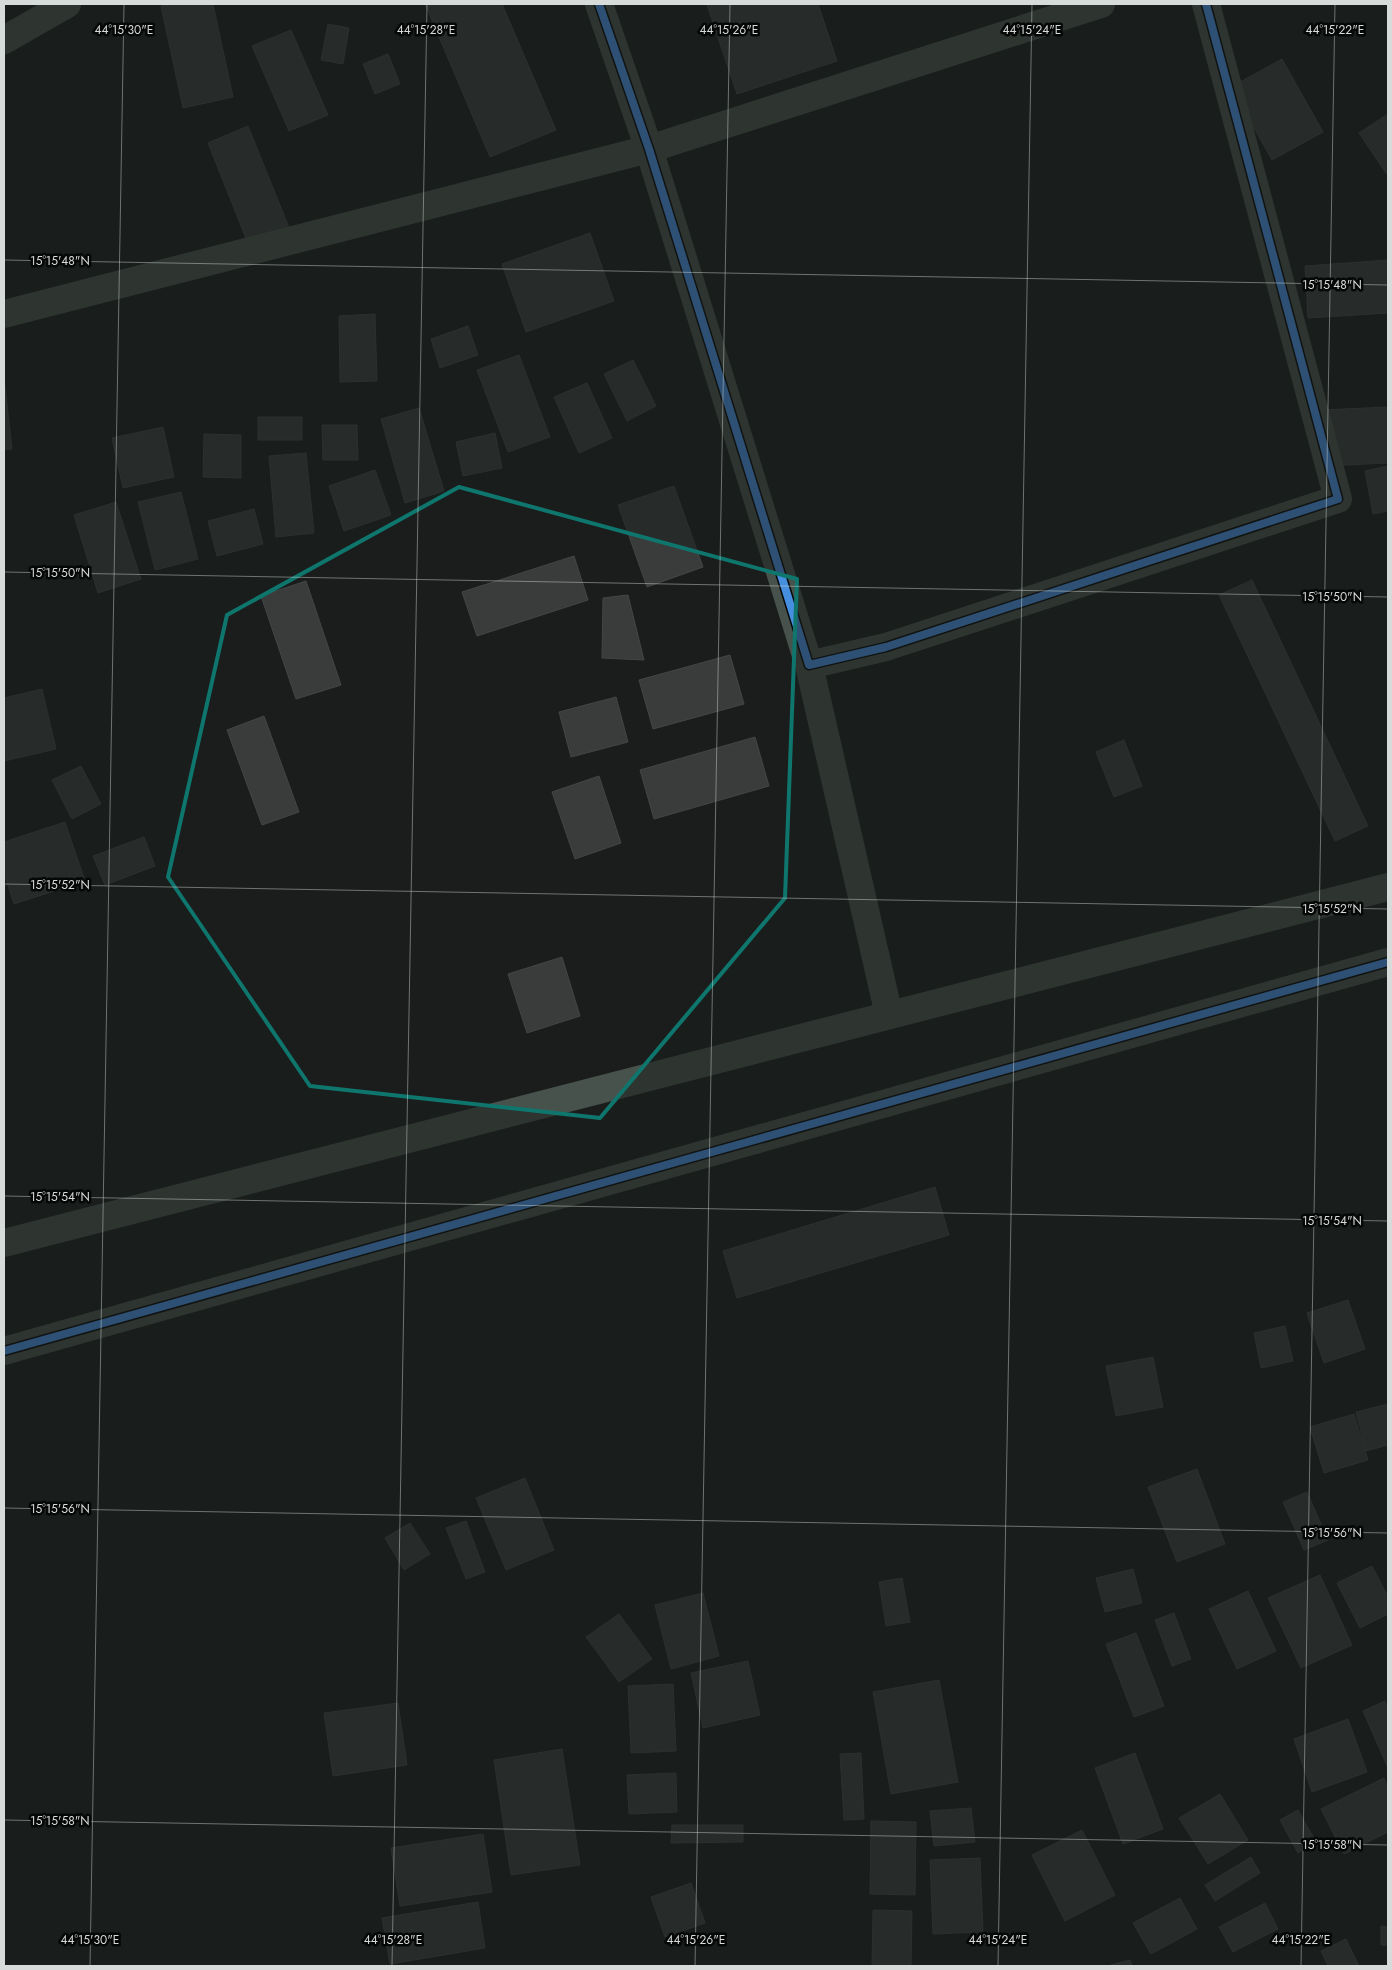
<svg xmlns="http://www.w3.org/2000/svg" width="1392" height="1970" font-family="Jost,sans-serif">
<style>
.building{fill:#393c3b;stroke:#434646}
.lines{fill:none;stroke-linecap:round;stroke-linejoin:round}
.minor{stroke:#47524c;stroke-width:28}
.cycleway-casing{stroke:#060807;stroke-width:11}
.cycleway{stroke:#468fdf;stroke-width:8}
.marked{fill:none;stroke:#0f766e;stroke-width:4;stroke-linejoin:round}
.ticks{fill:none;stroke:#d7dbda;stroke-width:1;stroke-opacity:0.45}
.ticks-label{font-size:12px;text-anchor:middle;fill:#d7dbda;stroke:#060807;stroke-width:5;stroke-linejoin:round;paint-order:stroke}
</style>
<rect width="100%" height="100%" fill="#1a1d1c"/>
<!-- building -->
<g class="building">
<path d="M173,4H213L233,97L183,108L161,6Z"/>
<path d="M425,4H502L556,130L490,157Z"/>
<path d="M710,4H818L837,61L737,94L707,5Z"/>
<path d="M328,24L349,28L343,64L321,60Z"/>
<path d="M291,30L328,115L289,131L252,46Z"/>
<path d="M388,54L400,84L375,94L363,64Z"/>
<path d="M1282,59L1323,132L1272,160L1231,87Z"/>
<path d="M1388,114V176L1359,133Z"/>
<path d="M248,126L296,245L255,261L208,143Z"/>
<path d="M590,233L614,301L526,332L502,264Z"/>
<path d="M1388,260V313L1308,318L1305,266Z"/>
<path d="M375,314L377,381L340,382L339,316Z"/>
<path d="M468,326L478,355L440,368L431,339Z"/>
<path d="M519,355L550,437L508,452L477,370Z"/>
<path d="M633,360L656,406L627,421L604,374Z"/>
<path d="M4,378L12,449L4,450Z"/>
<path d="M587,383L612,438L579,453L554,397Z"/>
<path d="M1388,407V463L1325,466L1322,410Z"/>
<path d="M419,408L444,491L405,503L381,419Z"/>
<rect x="258" y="417" width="44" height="23"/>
<path d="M322,425H357L358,460H323Z"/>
<path d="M163,427L174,477L123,488L112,438Z"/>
<path d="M495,433L502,468L463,476L456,442Z"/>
<path d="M204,434L241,435V478L203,477Z"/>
<path d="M306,453L314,533L276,537L269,456Z"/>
<path d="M1388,466V511L1373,514L1365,471Z"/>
<path d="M375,470L391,515L344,531L329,486Z"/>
<path d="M674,486L703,567L647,587L618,505Z"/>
<path d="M181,492L198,559L155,570L138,502Z"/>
<path d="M116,502L141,579L98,593L74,515Z"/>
<path d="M254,509L263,544L217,556L208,521Z"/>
<path d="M574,556L588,600L477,636L462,592Z"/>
<path d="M1252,580L1368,826L1335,841L1219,595Z"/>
<path d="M306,581L341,685L296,699L261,596Z"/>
<path d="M628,595L644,660L602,658L603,598Z"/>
<path d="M730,655L744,704L653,729L639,680Z"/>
<path d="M42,689L56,749L4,761V698Z"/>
<path d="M616,697L628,742L571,757L559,712Z"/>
<path d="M264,716L299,812L262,825L227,730Z"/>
<path d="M755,737L769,786L654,819L640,770Z"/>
<path d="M1124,740L1142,786L1114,797L1096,752Z"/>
<path d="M81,766L101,804L72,819L52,780Z"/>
<path d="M599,776L621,843L575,859L552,792Z"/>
<path d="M65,822L85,881L14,904L4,873V842Z"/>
<path d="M144,837L155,866L105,885L93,856Z"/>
<path d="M562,957L580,1016L527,1033L508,974Z"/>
<path d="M935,1187L949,1235L737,1298L723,1251Z"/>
<path d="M1348,1300L1365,1349L1324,1363L1307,1313Z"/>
<path d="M1285,1326L1293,1361L1261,1368L1254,1333Z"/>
<path d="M1153,1357L1163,1407L1116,1416L1106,1366Z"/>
<path d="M1388,1404V1445L1366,1451L1356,1412Z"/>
<path d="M1354,1414L1368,1460L1324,1473L1310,1427Z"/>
<path d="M1197,1469L1225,1544L1177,1562L1148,1487Z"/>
<path d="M525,1478L554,1550L506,1570L476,1498Z"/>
<path d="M1307,1492L1328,1540L1304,1550L1283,1502Z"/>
<path d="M466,1521L485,1572L466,1579L446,1528Z"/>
<path d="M410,1523L430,1554L404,1570L385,1538Z"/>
<path d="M1372,1566L1388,1597V1614L1360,1628L1337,1583Z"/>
<path d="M1133,1569L1142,1603L1105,1612L1096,1578Z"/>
<path d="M1320,1575L1352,1645L1301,1668L1268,1598Z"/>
<path d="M902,1578L910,1622L886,1626L879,1582Z"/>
<path d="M1248,1591L1276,1651L1237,1669L1209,1609Z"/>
<path d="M703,1593L719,1656L671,1669L655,1605Z"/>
<path d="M1174,1613L1191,1659L1172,1666L1155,1620Z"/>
<path d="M619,1614L652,1659L619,1682L586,1637Z"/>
<path d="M1136,1633L1164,1706L1134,1717L1106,1644Z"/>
<path d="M748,1661L760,1715L703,1728L691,1673Z"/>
<path d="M939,1680L958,1782L891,1794L873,1692Z"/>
<path d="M673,1684L676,1751L631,1753L628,1686Z"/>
<path d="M1385,1701L1388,1709V1768L1363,1711Z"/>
<path d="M398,1703L407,1765L333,1776L324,1713Z"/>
<path d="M1348,1719L1367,1772L1312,1792L1294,1739Z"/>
<path d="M562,1749L580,1865L511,1875L494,1760Z"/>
<path d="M861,1753L864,1819L844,1820L840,1754Z"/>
<path d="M1135,1753L1163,1829L1123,1844L1095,1768Z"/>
<path d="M676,1773L677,1812L629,1814L627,1775Z"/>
<path d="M1384,1778L1388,1788V1832L1344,1854L1321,1809Z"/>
<path d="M1220,1794L1248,1840L1208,1864L1179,1818Z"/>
<path d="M971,1808L975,1842L934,1846L930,1811Z"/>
<path d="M1298,1810L1316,1842L1298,1853L1280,1820Z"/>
<path d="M871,1821L916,1822L915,1895L870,1894Z"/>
<path d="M672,1825H743V1842L671,1843Z"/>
<path d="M1082,1830L1115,1895L1065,1921L1032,1855Z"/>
<path d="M483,1834L492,1892L400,1906L391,1848Z"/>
<path d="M1251,1857L1260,1873L1215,1901L1205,1885Z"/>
<path d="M980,1858L983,1932L933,1934L930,1860Z"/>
<path d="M691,1883L705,1923L665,1937L651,1897Z"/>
<path d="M1180,1898L1197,1929L1151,1954L1133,1923Z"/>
<path d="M478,1902L485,1948L390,1964L382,1918Z"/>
<path d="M1265,1903L1278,1929L1233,1952L1219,1927Z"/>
<path d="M873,1910L912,1911L911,1966H872Z"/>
<path d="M1381,1926L1388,1927V1945H1381Z"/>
<path d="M1346,1939L1359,1966H1328L1321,1951Z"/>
<path d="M1130,1960L1132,1966H1107Z"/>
</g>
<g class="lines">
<!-- minor -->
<g class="minor">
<path d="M599,4L649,149L809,665L886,647L1338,499L1206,4"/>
<path d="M4,40L67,4"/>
<path d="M4,314L649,149L1101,4"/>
<path d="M809,665L889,1015"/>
<path d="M4,1243L1388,887"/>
<path d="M4,1351L1388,962"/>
</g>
<!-- cycleway casing -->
<g class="cycleway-casing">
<g id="cycleway">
<path d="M599,4L649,149L809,665L886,647L1338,499L1206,4"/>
<path d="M4,1351L1388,962"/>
</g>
</g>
<!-- cycleway -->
<use href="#cycleway" class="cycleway"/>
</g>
<!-- marked area -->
<path d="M0 0H1392V1970H0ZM459,487L797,579L785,898L600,1118L310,1086L168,877L227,615Z" fill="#1a1d1c" fill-opacity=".55" fill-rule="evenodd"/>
<path class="marked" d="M459,487L797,579L785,898L600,1118L310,1086L168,877L227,615Z"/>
<!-- ticks -->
<path class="ticks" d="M4,260L1388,285M4,572L1388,597M4,884L1388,909M4,1196L1388,1221M4,1508L1388,1533M4,1820L1388,1845M90,1966L124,4M392,1966L427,4M695,1966L730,4M998,1966L1032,4M1301,1966L1335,4"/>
<g class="ticks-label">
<text x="124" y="34">44°15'30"E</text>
<text x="426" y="34">44°15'28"E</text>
<text x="729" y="34">44°15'26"E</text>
<text x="1032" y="34">44°15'24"E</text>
<text x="1335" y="34">44°15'22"E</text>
<text x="60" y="265">15°15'48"N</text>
<text x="1332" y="289">15°15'48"N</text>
<text x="60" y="577">15°15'50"N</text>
<text x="1332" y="601">15°15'50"N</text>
<text x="60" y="889">15°15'52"N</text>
<text x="1332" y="913">15°15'52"N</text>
<text x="60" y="1201">15°15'54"N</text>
<text x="1332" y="1225">15°15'54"N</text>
<text x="60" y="1513">15°15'56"N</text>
<text x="1332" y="1537">15°15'56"N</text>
<text x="60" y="1825">15°15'58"N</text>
<text x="1332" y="1849">15°15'58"N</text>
<text x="90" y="1944">44°15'30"E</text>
<text x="393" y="1944">44°15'28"E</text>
<text x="696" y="1944">44°15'26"E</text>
<text x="998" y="1944">44°15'24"E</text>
<text x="1301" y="1944">44°15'22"E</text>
</g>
<!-- border -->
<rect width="1392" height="1970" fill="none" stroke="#d7dbda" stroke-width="10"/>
</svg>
